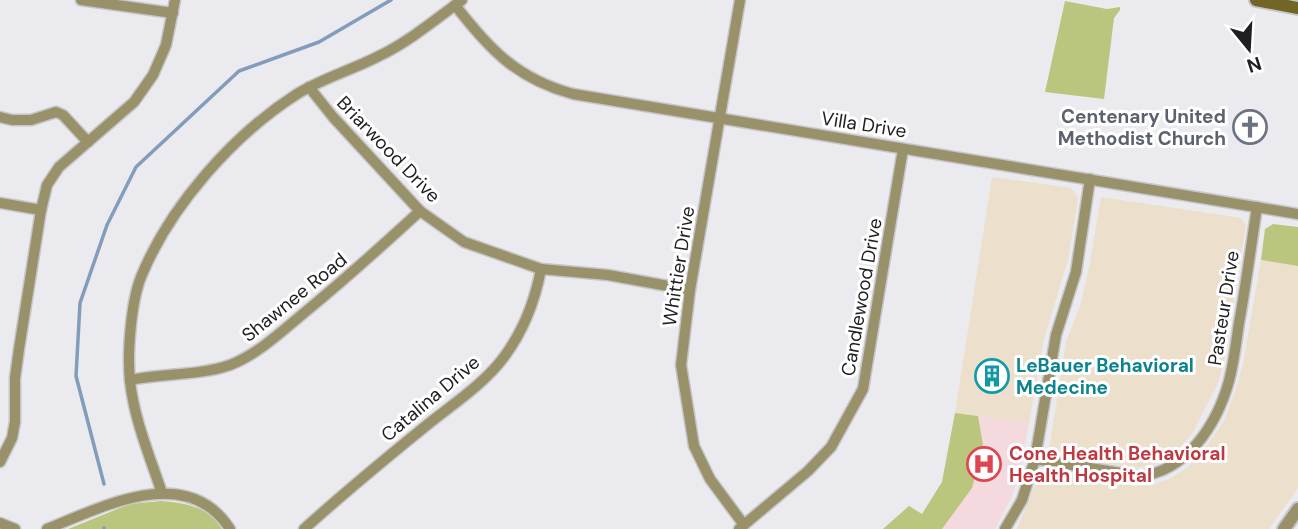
<svg xmlns="http://www.w3.org/2000/svg" width="1298" height="529" font-family="'DM Sans',sans-serif">
<style>
.commercial{fill:#ecdfcb}
.medical{fill:#f4d9df}
.green{fill:#bac67d}
.lines{fill:none;stroke-linecap:round;stroke-linejoin:round}
.stream{stroke:#829cbb;stroke-width:3.5}
.minor-casing{stroke:#c6c5c9;stroke-width:13}
.tertiary-casing{stroke:#c6c5c9;stroke-width:16}
.secondary-casing{stroke:#c6c5c9;stroke-width:16}
.minor{stroke:#999169;stroke-width:10}
.tertiary{stroke:#999169;stroke-width:12}
.secondary{stroke:#726525;stroke-width:12}
.labels{text-anchor:middle;stroke-width:6;stroke-linejoin:round;paint-order:stroke}
.worship-label{font-size:19px;font-weight:bold;fill:#5b616d;stroke:#fff;text-anchor:end}
.street-label{font-size:19px;fill:#1f1e20;stroke:#fff}
.culture-label{font-size:19px;font-weight:bold;fill:#0d838f;stroke:#fff;text-anchor:start}
.health-label{font-size:19px;font-weight:bold;fill:#be3a42;stroke:#fff;text-anchor:start}
</style>
<rect width="100%" height="100%" fill="#ebeaee"/>
<!-- commercial -->
<g class="commercial">
<path d="M992,177L1071,188L1078,198L1068,260L1044,339L1029,423L955,413Z"/>
<path d="M1101,197L1241,218L1246,225L1224,360L1218,383L1192,434L1173,455L1163,462L1149,466L1135,468L1095,462L1089,456L1049,450L1066,342L1080,306L1090,263Z"/>
<path d="M1261,260L1298,266V488L1269,529H1017L1038,478L1043,474L1049,472L1133,486L1152,485L1169,479L1187,468L1202,452L1223,423L1236,389L1243,364Z"/>
</g>
<!-- medical -->
<path class="medical" d="M955,413L1029,423L1020,471L1012,496L995,529H883L909,506L922,514L942,482Z"/>
<!-- green -->
<g class="green">
<path d="M1065,1L1107,9L1120,7V10L1114,18L1104,99L1045,92Z"/>
<path d="M1273,224L1298,227V266L1261,260L1265,229Z"/>
<path d="M955,413L978,416L983,445L972,488L942,529H883L909,506L922,514L942,482Z"/>
<path d="M161,501C186,503 207,506 222,529H68L130,504Z"/>
</g>
<g class="lines">
<!-- stream -->
<g class="stream">
<path d="M104,484L76,376L80,303L107,225L136,167L239,71L319,42L391,0"/>
<path d="M104,529V528"/>
</g>
<!-- minor casing -->
<g class="minor-casing">
<g id="minor">
<path d="M81,0L173,13"/>
<path d="M740,0L690,290L681,365L694,446L710,479L744,525"/>
<path d="M455,5C489,49 517,79 573,94L1298,214"/>
<path d="M309,87L333,117L420,211L464,242L541,269L608,275L690,290"/>
<path d="M0,117L12,120H31L56,112L63,115L88,142"/>
<path d="M0,203L41,210"/>
<path d="M130,380C163,373 198,376 230,365C258,354 281,332 304,313C344,280 382,246 420,211"/>
<path d="M1035,459L1139,476C1187,472 1217,424 1229,381C1234,362 1236,343 1239,323C1246,285 1251,246 1257,207"/>
<path d="M0,462L12,438L15,422V378L19,349L41,210L47,185L59,167L134,102L153,75L166,45L175,0"/>
<path d="M162,493C150,457 134,419 130,381C127,354 131,302 141,277C170,206 233,135 297,94C323,78 352,70 379,56C408,42 435,20 462,0"/>
<path d="M0,523L15,529"/>
<path d="M47,529C102,507 187,462 230,529"/>
<path d="M304,529C344,493 385,459 427,425C453,404 484,384 504,357C524,330 535,301 541,269"/>
<path d="M739,529L808,471L831,447L863,389L903,149"/>
<path d="M1005,529L1022,500L1035,459L1056,335L1076,272L1090,179"/>
</g>
</g>
<!-- tertiary casing -->
<g class="tertiary-casing">
<path id="tertiary" d="M1284,529L1298,509"/>
</g>
<!-- secondary casing -->
<g class="secondary-casing">
<path id="secondary" d="M1256,0L1298,8"/>
</g>
<!-- minor -->
<use href="#minor" class="minor"/>
<!-- tertiary -->
<use href="#tertiary" class="tertiary"/>
<!-- secondary -->
<use href="#secondary" class="secondary"/>
</g>
<!-- icons -->
<defs>
<g id="church-ring" transform="scale(1.75)"><circle r="9.5" fill="#fff" stroke="#6b7280" stroke-width="1.5"/><path d="M-1.2-6h2.4v3.5h3.3v2.4h-3.3V6h-2.4V-.1h-3.3v-2.4h3.3Z" fill="#6b7280"/></g>
<g id="building-ring" transform="scale(1.75)"><circle r="9.5" fill="#fff" stroke="#0f9aa8" stroke-width="1.5"/><path d="M-4-6H4V6H1V3H-1V6H-4ZM-2.5-4.3h1.7v1.8h-1.7ZM.8-4.3h1.7v1.8H.8ZM-2.5-1h1.7V.8h-1.7ZM.8-1h1.7V.8H.8Z" fill="#0f9aa8"/></g>
<g id="hospital-ring" transform="scale(1.75)"><circle r="9.5" fill="#fff" stroke="#e0444e" stroke-width="1.5"/><path d="M-5-5h3v3.5h4V-5h3V5h-3V1.5h-4V5h-3Z" fill="#e0444e"/></g>
</defs>
<g fill-rule="evenodd">
<use href="#church-ring" x="1250" y="127"/>
<use href="#building-ring" x="992" y="376"/>
<use href="#hospital-ring" x="984" y="464"/>
</g>
<g class="labels">
<!-- worship labels -->
<g class="worship-label">
<text x="1226" y="123">Centenary United<tspan x="1226" dy="22">Methodist Church</tspan></text>
</g>
<!-- street labels -->
<g class="street-label">
<text transform="translate(864 124) rotate(9)" y="7">Villa Drive</text>
<text transform="translate(389 149) rotate(46)" y="7">Briarwood Drive</text>
<text transform="translate(678 266) rotate(-81)" y="7">Whittier Drive</text>
<text transform="translate(294 297) rotate(-39)" y="7">Shawnee Road</text>
<text transform="translate(861 297) rotate(-80)" y="7">Candlewood Drive</text>
<text transform="translate(1223 308) rotate(-81)" y="7">Pasteur Drive</text>
<text transform="translate(430 398) rotate(-40)" y="7">Catalina Drive</text>
</g>
<!-- culture labels -->
<g class="culture-label">
<text x="1016" y="372">LeBauer Behavioral<tspan x="1016" dy="22">Medecine</tspan></text>
</g>
<!-- health labels -->
<g class="health-label">
<text x="1009" y="460">Cone Health Behavioral<tspan x="1009" dy="22">Health Hospital</tspan></text>
</g>
</g>
<!-- north arrow -->
<g transform="translate(1249 49) rotate(162)" stroke="#ffffff" stroke-width="5" paint-order="stroke">
<path d="M0-5L12 26L0 18L-12 26Z" fill="#1f1e20"/>
<text y="-10" font-size="19" font-weight="bold" text-anchor="middle" fill="#1f1e20">N</text>
</g>
</svg>
